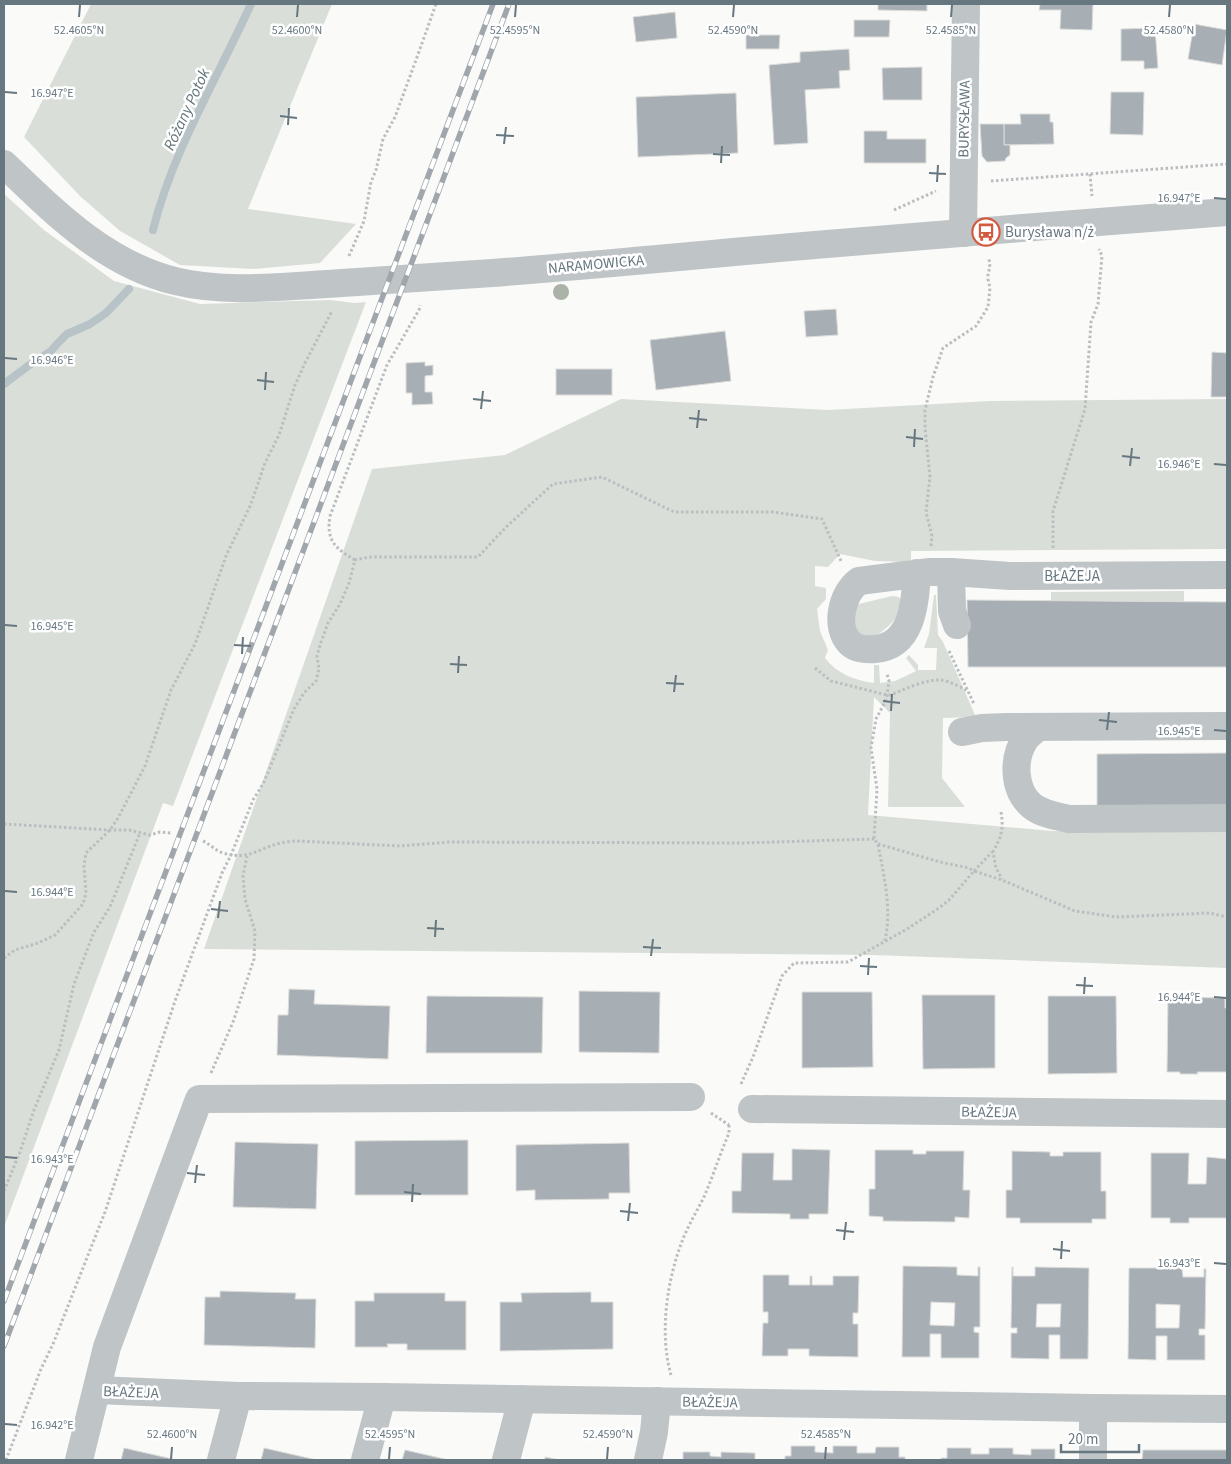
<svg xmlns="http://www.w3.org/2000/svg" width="1231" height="1464" font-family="'Source Sans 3',sans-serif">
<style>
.green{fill:#daded8}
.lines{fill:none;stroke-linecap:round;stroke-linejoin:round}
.stream{stroke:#b7c3c6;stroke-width:8}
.building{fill:#a7afb4;stroke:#dcdcda;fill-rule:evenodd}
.path{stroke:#babec0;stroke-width:3;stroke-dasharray:2.5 2.5;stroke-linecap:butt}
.minor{stroke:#bfc4c7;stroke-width:28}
.rail-casing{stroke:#a0a7ac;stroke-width:5.5}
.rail{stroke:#fff;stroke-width:4;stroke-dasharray:11;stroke-linecap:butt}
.tree{fill:#abb3a8}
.ticks{fill:none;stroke:#677780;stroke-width:2}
.labels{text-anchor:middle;stroke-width:5;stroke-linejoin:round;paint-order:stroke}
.street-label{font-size:15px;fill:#677780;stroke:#fff}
.poi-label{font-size:15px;fill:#677780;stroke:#fff;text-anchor:start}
.water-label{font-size:16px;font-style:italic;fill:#627579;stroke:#fff}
.ticks-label{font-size:12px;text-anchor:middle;fill:#677780;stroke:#fff;stroke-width:5;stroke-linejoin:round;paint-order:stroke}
</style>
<rect width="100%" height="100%" fill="#fafaf8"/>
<!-- green -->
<g class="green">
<path d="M91,4H332L248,209L356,224L320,263L253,269L180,265L120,231L80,196L24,137Z"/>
<path d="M4,194L44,230L114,281L200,304L330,300L355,303L366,302L173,806L163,803L4,1227Z"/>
<path d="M621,399L828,410L990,401L1227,399V549L911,551V560L906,562L875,561L840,554L828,567L815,566V586L826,588V599L817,609L820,631L828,650L825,658C836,673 856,681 874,683V665H879L880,683L895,681L916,671L906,658L909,655L918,665V670H936L937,648H924L929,634L934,595H936L938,635L943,642L976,717L943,718L942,778L965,807H888L890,713L874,697L868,815L1053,831L1227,830V968L873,955L204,949L372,469L505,455Z"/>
<path d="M1184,591V601H1051V592Z"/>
<path d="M892,596L899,597L903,604C900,618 883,632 871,639L857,632L853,609L859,604Z"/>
</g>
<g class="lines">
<!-- stream -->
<g class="stream">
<path d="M153,230C172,152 218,77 251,4"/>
<path d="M4,384L28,366L51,351L57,344L67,334L90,324L106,313L129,289"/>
</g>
</g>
<!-- building -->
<g class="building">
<path d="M878,4H927V11L878,10Z"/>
<path d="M1040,4H1093L1092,30L1060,29L1061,10H1039Z"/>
<path d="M675,12L677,38L636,42L633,17Z"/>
<path d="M854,20H890L889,37H854Z"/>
<path d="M1194,24L1227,30L1222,65L1188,59Z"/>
<path d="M1155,28L1158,68L1144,69V61H1121V29Z"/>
<path d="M746,35H780L779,49H746Z"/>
<path d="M849,49L850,70L839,71L840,88L805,90L808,143L774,145L769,65L800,62V52Z"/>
<path d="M922,67V100H883L882,68Z"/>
<path d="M1111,92H1144L1143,135L1110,134Z"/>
<path d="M736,93L738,153L638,157L636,97Z"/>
<path d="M1020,114H1050V122H1053L1054,144L1004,145V124H1021Z"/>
<path d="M980,124H1004V145H1010V155L1006,158L1005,161L987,162L982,156Z"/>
<path d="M864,131H887V139H926V163H864Z"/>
<path d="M836,309L838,335L806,337L804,311Z"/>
<path d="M725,331L731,381L656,390L650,340Z"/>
<path d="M1212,352L1227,353V397H1211Z"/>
<path d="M425,362V366L433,365V375L425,376V392H432L433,404L412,405V393H406V363Z"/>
<rect x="556" y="369" width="56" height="26"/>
<path d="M967,600L1227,602V667H968Z"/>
<path d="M1227,753V809L1097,810V754Z"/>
<path d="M289,989L315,990L314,1004L390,1006L388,1059L277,1055L278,1015H288Z"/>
<path d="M579,991L660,992L659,1053L579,1052Z"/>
<path d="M802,992H872L873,1067L802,1068Z"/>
<path d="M922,995H995V1068L923,1069Z"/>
<path d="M427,996L543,997L542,1053H426Z"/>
<path d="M1048,996H1116L1117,1073L1048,1074Z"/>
<path d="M1168,997L1225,998V1008H1227V1072H1197L1198,1074H1180V1072H1167Z"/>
<path d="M468,1140V1195H355V1141Z"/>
<path d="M235,1142L318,1144L316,1209L233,1207Z"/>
<path d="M629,1143L630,1193H609V1199L535,1200V1190L516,1191V1145Z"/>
<path d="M792,1149L830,1150L828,1214H809V1219H790V1214L732,1213V1191H741L742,1153H774L773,1180H792Z"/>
<path d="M875,1150H913V1154H926V1151H964L963,1190H970L969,1218L955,1217V1222L883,1221V1217L869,1216V1189H875Z"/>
<path d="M1012,1151L1050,1152V1156H1063V1152H1101V1191H1106V1219H1092V1223H1020V1218H1006V1190H1012Z"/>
<path d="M1151,1153H1189L1188,1184H1206L1207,1157L1227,1159V1218H1189V1223H1170V1218H1151Z"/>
<path d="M903,1266L957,1267V1275L978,1276V1267H980V1327H974V1332L979,1333V1358H941V1334H930V1357H902ZM931,1302L955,1303L954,1326L930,1325Z"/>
<path d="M1012,1267H1013V1276H1035V1267L1089,1268L1088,1359H1060V1335H1049V1359L1011,1358V1333H1017V1328H1011ZM1037,1304H1061L1060,1327H1036Z"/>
<path d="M1129,1268H1182L1183,1277H1204V1269H1206L1205,1329H1199V1335H1205V1360H1167V1336H1156V1360L1128,1359ZM1156,1304L1180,1305L1179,1328H1156Z"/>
<path d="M763,1275H789V1285H810V1276H812V1285H833V1276H859L858,1313H853V1324H858V1357L809,1356V1349H788V1356H762L763,1323H768V1312H763Z"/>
<path d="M220,1291L296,1293L295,1299H316L315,1348L204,1345L205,1297H220Z"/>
<path d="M591,1292V1302H613V1349L500,1351V1302H522L521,1293Z"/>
<path d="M374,1293H445V1301H466V1350H407V1344H387L388,1347H355V1301H374Z"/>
<path d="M791,1446H815V1452L833,1453V1446H857V1453H875L876,1447H899V1457H905V1460H785V1456H791Z"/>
<path d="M124,1448L177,1460H121Z"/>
<path d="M264,1448L317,1460H261Z"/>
<path d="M947,1448H971V1454H989V1448H1013V1454L1031,1455V1449H1055V1459H1061V1460H941V1458H947Z"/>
<path d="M405,1450L449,1460H402Z"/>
<path d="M1143,1450H1227V1460H1136H1142Z"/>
<path d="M683,1452H710V1456L721,1457V1452L755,1453V1460H683Z"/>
<path d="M545,1457L560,1460H545Z"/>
</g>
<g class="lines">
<!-- path -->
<g class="path">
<path d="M1090,174L1092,196"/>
<path d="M991,181L1227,164"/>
<path d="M894,210L936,191"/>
<path d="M349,256L364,221L371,182L376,170L383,139L395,117L416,60L436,4"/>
<path d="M931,546L932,536L926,512L930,477L925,428V410L933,377L943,348L976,326L988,307L990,288L988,279V273L990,268L989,258"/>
<path d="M1053,548V511L1085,409L1091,322L1098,304L1102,256L1099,249"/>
<path d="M355,560C335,548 326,541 330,516L387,365L419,310L420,305"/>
<path d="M949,651L974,704"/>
<path d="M815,668L831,681L887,695H891C904,689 927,679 941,680C950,681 960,687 968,691"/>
<path d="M1001,812C1004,830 1001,837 993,852L996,868L1002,879"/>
<path d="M4,824L110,830H129L150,835L160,832L171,833"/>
<path d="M203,841C210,844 216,851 223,853C249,861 258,848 281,843C286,842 292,841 297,841L400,846L450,842L742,843L874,839"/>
<path d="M878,844L940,862L969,868L974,871L992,852"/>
<path d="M885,941C892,908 884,877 878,844L874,839L877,789L871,748L876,719L885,702L887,695L889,681L887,674"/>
<path d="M4,958L15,950L38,943L55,935L83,904L86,893L84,865L86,853L110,830L118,818L145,766L171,690L195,644L226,556L251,504L265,463L279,435L295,385L305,363L332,311"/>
<path d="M211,1073L233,1022L254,959L255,931L245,899L243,876L247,856"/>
<path d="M741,1084L753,1057L782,976L794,963L848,962L907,929L939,908L949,900L974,871L1002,880L1075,911L1116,917L1210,913L1227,917"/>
<path d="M711,1113L729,1125"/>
<path d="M4,1191L20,1152L34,1110L59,1050L74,984L94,932L110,907L140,833"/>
<path d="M671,1375C659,1333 667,1279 683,1239C689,1224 697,1211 704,1197C713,1176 720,1154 729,1133V1123"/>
<path d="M6,1460L41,1369L53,1344L105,1212L175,1001L222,873L231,855L253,800L264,782L294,709L304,693L316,681L319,669L317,656L320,645L328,623L340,604L349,583L355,560L369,557H478L506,527L553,484L602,477L674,512H773L822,519L841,561"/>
</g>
<!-- minor -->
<g class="minor">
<path d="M4,164C54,212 105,264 175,281C224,293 276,287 327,284C382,280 437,277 492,273C600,265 707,254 815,245C952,233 1090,223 1227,212"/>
<path d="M963,233L966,4"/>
<path d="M951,572L952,611L957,625"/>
<path d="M917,573C915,602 913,646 875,649C867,650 856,649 850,643C834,627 842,593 859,581L930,572H951L1010,576L1227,575"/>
<path d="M1038,727C1034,731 1029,734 1026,738C1012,758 1013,790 1032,806C1042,814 1056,816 1069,819L1227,818"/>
<path d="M962,732L982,728L1006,727L1227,726"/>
<path d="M752,1109L1227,1114"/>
<path d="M97,1390L238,1396L382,1397L1093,1408L1227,1409"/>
<path d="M79,1460L107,1347L199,1099L691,1097"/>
<path d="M221,1460L238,1396"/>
<path d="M365,1460L382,1397"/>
<path d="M506,1460L522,1399"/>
<path d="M648,1460L654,1432L657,1401"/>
<path d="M1093,1460V1408"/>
</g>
<!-- rail casing -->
<g class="rail-casing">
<g id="rail">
<path d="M4,1301L493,4"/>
<path d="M4,1346L509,4"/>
</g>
</g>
<!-- rail -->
<use href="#rail" class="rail"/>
</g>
<!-- trees -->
<circle class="tree" cx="561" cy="292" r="8"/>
<!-- ticks -->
<path class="ticks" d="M79,17L80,5M297,17L298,5M515,17L516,5M733,17L734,5M951,17L952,5M1169,17L1170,5M5,92L17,93M280,116L297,118M288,125L289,108M496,135L514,136M504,144L506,127M713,154L730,155M721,163L722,146M929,173L946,174M937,182L938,165M1214,198L1226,199M5,358L17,359M257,380L274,382M265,390L266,372M473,399L491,401M481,409L483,391M689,418L707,420M697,428L699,410M906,437L923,439M914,447L915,429M1122,456L1140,458M1214,464L1226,465M1130,466L1132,448M5,625L17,626M234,645L251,646M242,654L243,637M450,664L467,665M458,673L459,656M666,683L684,684M674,692L676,675M883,701L900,703M891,711L892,694M1099,720L1117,722M1107,730L1109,712M1214,730L1226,731M5,891L17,892M211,909L228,911M218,918L220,901M427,928L444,929M435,937L436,920M643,947L661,948M651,956L653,939M860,966L877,967M868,975L869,958M1076,985L1093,986M1084,994L1085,977M1214,997L1226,998M5,1157L17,1158M187,1173L205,1175M195,1183L197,1165M404,1192L421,1194M412,1202L413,1184M620,1211L638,1213M628,1221L630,1203M836,1230L854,1232M844,1240L846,1222M1053,1249L1070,1251M1061,1259L1062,1241M1214,1263L1226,1264M5,1424L17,1425M171,1459L172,1447M389,1459L390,1447M607,1459L608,1447M825,1459L826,1447"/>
<!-- icons -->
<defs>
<g id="bus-ring" transform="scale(1.4375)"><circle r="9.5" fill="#fff" stroke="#d3593f" stroke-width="1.5"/><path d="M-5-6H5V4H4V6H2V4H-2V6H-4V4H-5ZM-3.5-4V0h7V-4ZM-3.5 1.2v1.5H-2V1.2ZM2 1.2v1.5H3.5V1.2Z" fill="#d3593f"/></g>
</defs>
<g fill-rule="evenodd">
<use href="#bus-ring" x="986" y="232"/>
</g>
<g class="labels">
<!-- street labels -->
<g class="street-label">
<text transform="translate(964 119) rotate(-89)" y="5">BURYSŁAWA</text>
<text transform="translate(596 264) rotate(-5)" y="5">NARAMOWICKA</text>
<text x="1072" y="581">BŁAŻEJA</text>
<text transform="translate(989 1112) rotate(1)" y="5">BŁAŻEJA</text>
<text transform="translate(131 1392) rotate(2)" y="5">BŁAŻEJA</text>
<text transform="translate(710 1402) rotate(1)" y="5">BŁAŻEJA</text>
</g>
<!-- poi labels -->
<g class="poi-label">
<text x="1005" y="237">Burysława n/ż</text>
</g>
<!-- water labels -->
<g class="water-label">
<text transform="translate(186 109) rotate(-65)" y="6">Różany Potok</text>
</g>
</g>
<g class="ticks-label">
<text x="79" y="34">52.4605°N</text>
<text x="297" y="34">52.4600°N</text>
<text x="515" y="34">52.4595°N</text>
<text x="733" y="34">52.4590°N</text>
<text x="951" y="34">52.4585°N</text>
<text x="1169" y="34">52.4580°N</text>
<text x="52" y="97">16.947°E</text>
<text x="1179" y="202">16.947°E</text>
<text x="52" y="364">16.946°E</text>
<text x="1179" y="468">16.946°E</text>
<text x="52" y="630">16.945°E</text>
<text x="1179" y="735">16.945°E</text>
<text x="52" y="896">16.944°E</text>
<text x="1179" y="1001">16.944°E</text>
<text x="52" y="1163">16.943°E</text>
<text x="1179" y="1267">16.943°E</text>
<text x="52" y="1429">16.942°E</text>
<text x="172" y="1438">52.4600°N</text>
<text x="390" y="1438">52.4595°N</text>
<text x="608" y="1438">52.4590°N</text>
<text x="826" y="1438">52.4585°N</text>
</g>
<!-- border -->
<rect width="1231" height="1464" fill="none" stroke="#677780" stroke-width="10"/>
<!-- scale -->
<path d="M1061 1444v8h78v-8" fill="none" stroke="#677780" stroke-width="2.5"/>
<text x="1068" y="1444" font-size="15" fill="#677780" stroke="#ffffff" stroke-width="4" paint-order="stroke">20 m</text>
</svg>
